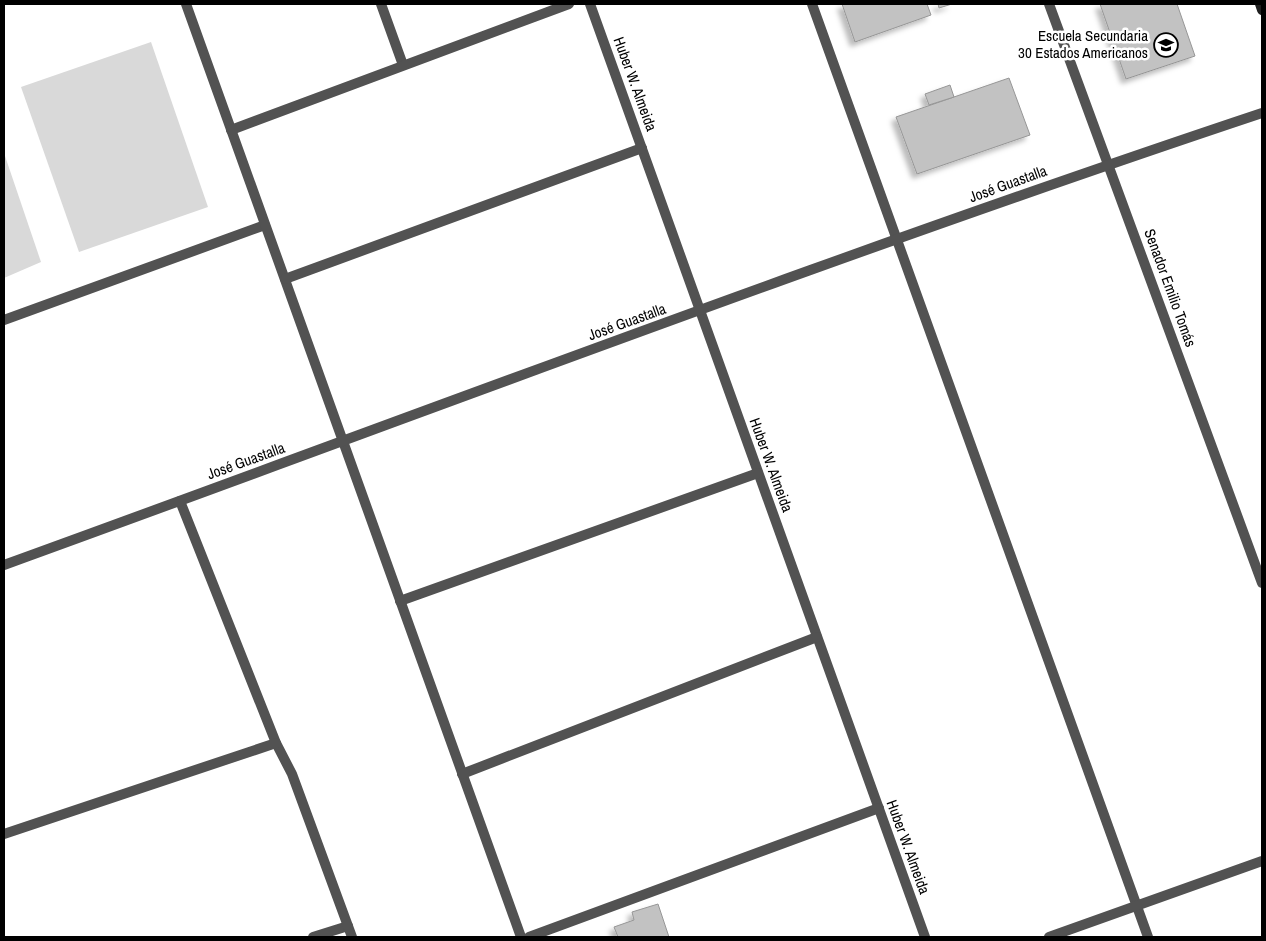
<svg xmlns="http://www.w3.org/2000/svg" width="1266" height="941" font-family="'Archivo Narrow',sans-serif">
<style>
.green{fill:#d9d9d9}
.building{fill:#c2c2c2;stroke:#969696;filter:url(#shadow)}
.lines{fill:none;stroke-linecap:round;stroke-linejoin:round}
.lane{stroke:#525252;stroke-width:10}
.street{stroke:#525252;stroke-width:10}
.secondary{stroke:#1f1f1f;stroke-width:10}
.labels{text-anchor:middle;stroke-width:5;stroke-linejoin:round;paint-order:stroke}
.poi-label{font-size:15px;fill:#000;stroke:#fff;text-anchor:end}
.street-label{font-size:15px;fill:#000;stroke:#fff}
</style>
<defs>
<filter id="shadow"><feDropShadow dx="-4.5" dy="4.5" stdDeviation="2.5" flood-color="#0004"/></filter>
</defs>
<rect width="100%" height="100%" fill="#fff"/>
<!-- green -->
<g class="green">
<path d="M151,42L208,207L79,252L21,87Z"/>
<path d="M4,153L41,262L4,278Z"/>
</g>
<!-- building -->
<g class="building">
<path d="M842,4H927L931,15L855,42Z"/>
<path d="M938,4H952L939,8Z"/>
<path d="M1100,4H1177L1195,56L1126,79Z"/>
<path d="M1009,78L1030,135L917,174L896,117Z"/>
<path d="M950,85L954,97L929,105L925,94Z"/>
<path d="M658,904L669,937H618L614,927L634,920L632,912Z"/>
</g>
<g class="lines">
<!-- lane -->
<g class="lane">
<path d="M381,4L403,65"/>
<path d="M4,320L265,225"/>
<path d="M313,937L348,926"/>
</g>
<!-- street -->
<g class="street">
<path d="M186,4L521,937"/>
<path d="M590,4L925,937"/>
<path d="M812,4L1148,937"/>
<path d="M1049,4L1262,583"/>
<path d="M231,130L569,4"/>
<path d="M285,279L642,148"/>
<path d="M180,501L276,743L292,774L352,937"/>
<path d="M4,565C423,413 839,254 1262,113"/>
<path d="M400,601L758,473"/>
<path d="M462,774L817,637"/>
<path d="M4,834L276,743"/>
<path d="M529,937L879,808"/>
<path d="M1049,937L1262,861"/>
</g>
<!-- secondary -->
<path class="secondary" d="M1260,4L1262,10"/>
</g>
<!-- icons -->
<defs>
<g id="school-ring" transform="scale(1.25)"><circle r="9.5" fill="#fff" stroke="#000" stroke-width="1.5"/><path d="M0-5L7-2L0 1L-7-2ZM-4 1L0 2.5L4 1V4Q0 6-4 4Z" fill="#000"/></g>
</defs>
<g fill-rule="evenodd">
<use href="#school-ring" x="1166" y="45"/>
</g>
<g class="labels">
<!-- poi labels -->
<g class="poi-label">
<text x="1148" y="41">Escuela Secundaria<tspan x="1148" dy="17">30 Estados Americanos</tspan></text>
</g>
<!-- street labels -->
<g class="street-label">
<text transform="translate(635 84) rotate(70)" y="5">Huber W. Almeida</text>
<text transform="translate(1008 184) rotate(-20)" y="5">José Guastalla</text>
<text transform="translate(1170 288) rotate(70)" y="5">Senador Emilio Tomás</text>
<text transform="translate(627 322) rotate(-20)" y="5">José Guastalla</text>
<text transform="translate(246 461) rotate(-20)" y="5">José Guastalla</text>
<text transform="translate(771 465) rotate(70)" y="5">Huber W. Almeida</text>
<text transform="translate(908 847) rotate(70)" y="5">Huber W. Almeida</text>
</g>
</g>
<!-- border -->
<rect width="1266" height="941" fill="none" stroke="#000000" stroke-width="10"/>
</svg>
